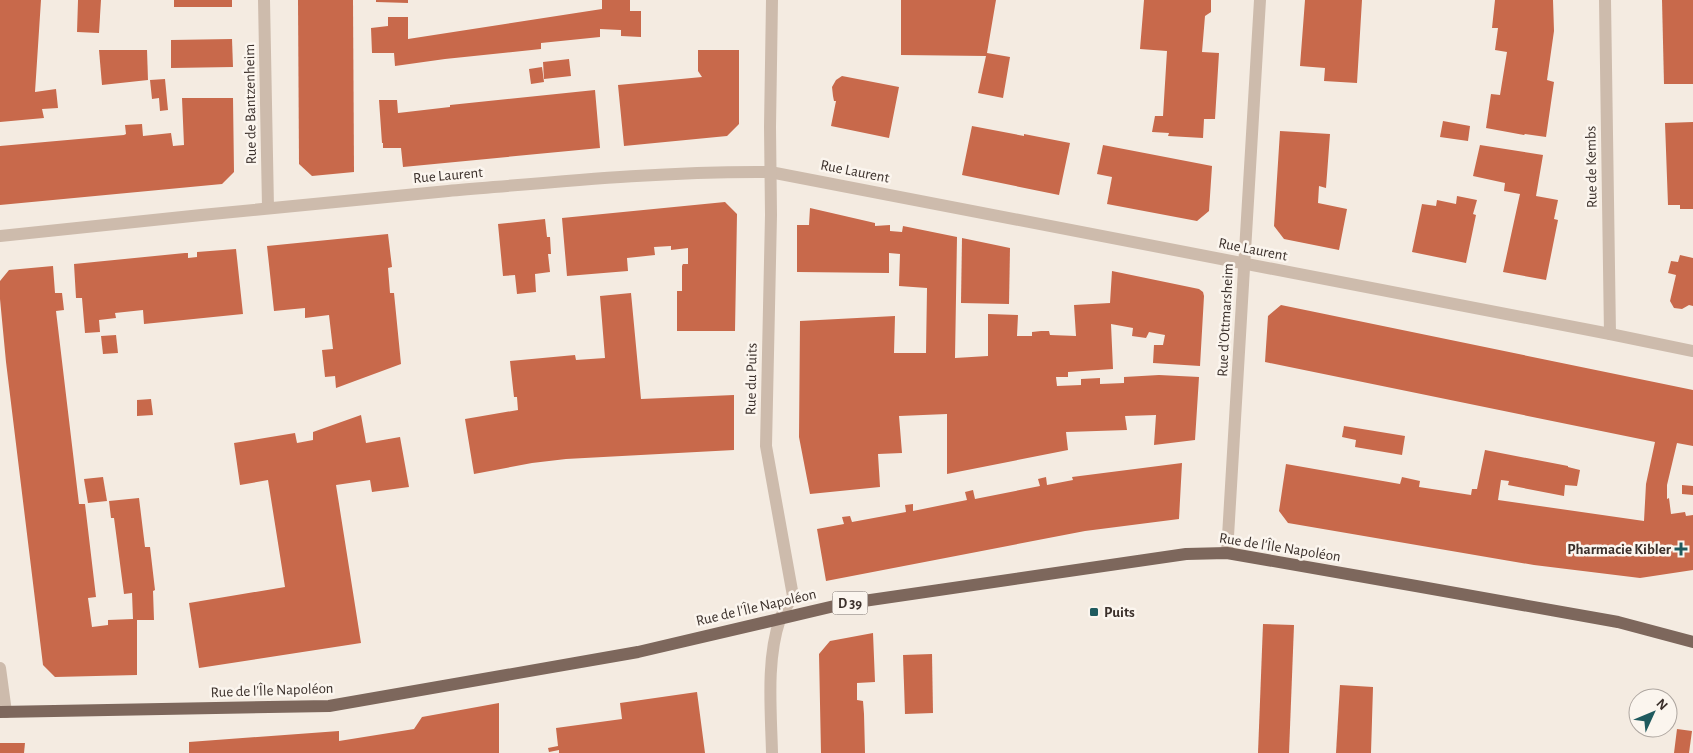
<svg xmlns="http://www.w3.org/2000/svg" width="1693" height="753" font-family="'Alegreya Sans',sans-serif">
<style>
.building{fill:#c8694b}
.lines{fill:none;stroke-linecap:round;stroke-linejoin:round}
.minor{stroke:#cdbbac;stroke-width:12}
.major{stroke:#7d675c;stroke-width:12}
.poi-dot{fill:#1f5a5e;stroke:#fbf5ee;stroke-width:2}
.labels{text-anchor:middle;stroke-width:5;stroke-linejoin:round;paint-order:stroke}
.shield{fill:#fbf5ee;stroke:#756b66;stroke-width:1}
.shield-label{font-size:14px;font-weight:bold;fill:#3b302b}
.street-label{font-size:15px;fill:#3b302b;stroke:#fbf5ee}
.poi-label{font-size:15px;font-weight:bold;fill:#3b302b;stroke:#fbf5ee;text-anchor:end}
</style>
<rect width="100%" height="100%" fill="#f4ebe1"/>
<!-- building -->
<g class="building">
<path d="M0,0H41L35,92L56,89L58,108L42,109L44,118L0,122Z"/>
<path d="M78,0H101L99,33L77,32Z"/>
<rect x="174" y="0" width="58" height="7"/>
<path d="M298,0H353L354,172L312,176L299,164Z"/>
<path d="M376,0H408V3L376,2Z"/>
<path d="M602,0H630V11H641V37L621,36V30L600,29V37L541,43V49L445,59L395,66L394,53H372L371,28L388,26V17H408V39L602,9Z"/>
<path d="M901,0H996L987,53L1010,57L1003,98L978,93L986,56L901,55Z"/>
<path d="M1144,0H1211V12L1205,16L1202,52L1219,53L1215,119H1204L1203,138L1168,136L1169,133L1152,132L1155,116H1163L1167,51L1140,49Z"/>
<path d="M1305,0H1362L1357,83L1324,81L1325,68L1300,66Z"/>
<path d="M1495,0H1553L1554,31L1547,80L1554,82L1546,137L1525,134L1524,135L1486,128L1491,94L1500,95L1507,52L1495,50L1498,28H1492Z"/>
<path d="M1662,0H1693V84H1664Z"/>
<path d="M232,39L233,67L171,68V40Z"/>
<path d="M99,50H147L148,80L102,85Z"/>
<path d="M698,50H739V124L727,136L624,146L618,85L702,77L698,71Z"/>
<path d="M569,59L571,76L544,79L543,62Z"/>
<path d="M542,67L544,82L531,84L529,69Z"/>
<path d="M842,76L899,87L889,138L831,126L836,101H834L833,96L832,87L836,80Z"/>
<path d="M165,79L168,110L160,111L159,98L152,99L150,80Z"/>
<path d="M595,90L600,148L403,167L401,148H383V143H382L379,100H397L398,113L450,107V105Z"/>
<path d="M182,98H233L234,172L222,184L0,205V146L124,135L126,134L125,125L142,124L143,136L171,133L173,146L184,145Z"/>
<path d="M1443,121L1470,126L1468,141L1440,137Z"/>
<path d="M1693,122V209H1680V205H1668L1665,123Z"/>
<path d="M972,126L1024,136V134L1070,143L1059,195L962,175Z"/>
<path d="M1280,131L1330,134L1326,188L1319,186L1318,203L1347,209L1339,250L1284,239L1274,226Z"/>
<path d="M1103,145L1212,166L1209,211L1197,221L1107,204L1112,177L1097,174Z"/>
<path d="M1480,145L1543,155L1536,196L1558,200L1554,219L1558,220L1546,280L1503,272L1520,194L1504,191L1505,183L1473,176Z"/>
<path d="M1457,196L1477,200L1473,214L1476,215L1466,263L1412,252L1422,204L1436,206L1437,200L1456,204Z"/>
<path d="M725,202L737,214L735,331H677V291H682V266L683,264H688V248L671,250V246L654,247L655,255L627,258L628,271L567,276L562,218Z"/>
<path d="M810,208L875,223V226L890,225V231L902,232L903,226L957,237L955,358L988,356V314L1018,315L1017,336H1032V332L1041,331H1049L1050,335L1076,336L1074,305L1110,303L1112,271L1199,289L1203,292L1204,296L1200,366L1153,363L1154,345H1163L1165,335L1149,332L1146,338L1132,336L1133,328L1111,324L1113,369L1068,372V377H1056L1057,386L1081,385V379L1100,378V384L1124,383V377L1159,375L1199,377L1195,440L1154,445L1156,415L1125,416L1127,430L1066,432L1068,450L947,474V414L899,416L902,453L878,454L880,487L810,494L799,437L800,321L895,316L894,353H926L927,288L899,286L900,254L889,253V273L797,272V225H809Z"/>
<path d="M545,219L547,237H550L551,254H548L550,272L535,274L536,292L517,294L515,275L503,276L498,224Z"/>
<path d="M388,234L392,267L388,268L390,293H394L401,364L336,388L335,376L325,377L322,350L333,349L329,315L305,318V308L274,311L267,246Z"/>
<path d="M962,238L1010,248L1009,304L961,303Z"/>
<path d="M236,249L243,314L144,324L143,310L115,313L116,318L99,320L100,332L85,333L82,298H76L74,264L185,253H188V258L197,257V252Z"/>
<path d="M1680,255L1693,258V306L1689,305L1682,309L1674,308L1670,301L1676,275L1668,273L1671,261L1678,262Z"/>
<path d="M53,266L55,293H62L64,310L56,311L79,504H85L96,597L88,598L92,627L108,625V620L133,619L132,593L124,594L114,518H111L109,501L139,498L145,547H150L155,590L153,591L154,620H137V675L55,677L43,665L6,362L0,299V281L9,270Z"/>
<path d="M631,293L641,399L734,395V450L566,459L532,463L474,474L465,419L518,410L517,397H514L510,361L575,355L576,360L605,358L600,296Z"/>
<path d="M1281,305L1693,390V446L1677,443L1667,485V499L1669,498L1671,514L1685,512L1686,516L1693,515V570L1640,578L1534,565L1288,523L1279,511L1286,464L1400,484L1402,477L1420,481L1419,487L1471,495L1472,489H1477L1485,450L1568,466V467L1580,470L1577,486L1565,485L1564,496L1508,485L1509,481L1501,480L1498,500L1644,521L1646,484L1655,442L1265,362L1268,316Z"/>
<path d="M116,335L118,353L103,354L101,336Z"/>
<path d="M151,399L153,415L137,416V400Z"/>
<path d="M361,415L366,443L400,437L409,487L372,492L370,480L336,485L361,643L199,668L189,603L285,587L268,480L240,485L234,443L295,433L297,443L313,440V432Z"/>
<path d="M1344,426L1405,436L1402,455L1355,447L1356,440L1342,437Z"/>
<path d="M1182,463L1179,519L1085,531L826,581L817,529L844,524L842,517L850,516L852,522L906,512L905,505L913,504V511L967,500L965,492L973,490L975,499L1040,486L1038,479L1046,477L1047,485L1073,480L1072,477Z"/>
<path d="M103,477L107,501L88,503L84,479Z"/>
<path d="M1682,485L1693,486V495L1682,494Z"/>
<path d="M1263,624L1294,625L1289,753H1258Z"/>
<path d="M873,633L875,682L857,683V700L863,701L864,714L865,753H821L819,654L830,641Z"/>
<path d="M932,654L933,713L905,714L903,655Z"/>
<path d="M1340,685L1373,687L1371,753H1336Z"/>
<path d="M697,692L705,753H559V750L549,752L548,748L558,746L556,728L622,719L620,703Z"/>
<path d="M499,703V753H189V742L339,731V741L414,729L422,717Z"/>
<path d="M1677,729L1692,731L1689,753H1674Z"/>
<path d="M0,743H25L24,753H0Z"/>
</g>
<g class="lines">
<!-- minor -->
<g class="minor">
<path d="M264,0L268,207"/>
<path d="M1605,0L1610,334"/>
<path d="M0,236C149,220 299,205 448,191C555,182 662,171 770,172L1610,334L1693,351"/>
<path d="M1227,553L1260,0"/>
<path d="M0,668L6,712"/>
<path d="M772,753C771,710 766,660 780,619C783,611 789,603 793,596L766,446L771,215L770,127L772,0"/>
</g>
<!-- major -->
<path class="major" d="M0,712L329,706L638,652L843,604L1186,554L1227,553L1416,586L1618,622L1693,642"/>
</g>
<!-- markers -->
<g class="poi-dot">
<path d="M1678.5 541.5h5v5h5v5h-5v5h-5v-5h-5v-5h5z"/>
<rect x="1089" y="607" width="10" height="10" rx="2.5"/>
</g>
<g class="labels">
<!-- shield labels -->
<rect class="shield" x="832.5" y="591.5" width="35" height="23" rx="4"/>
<g class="shield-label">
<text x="850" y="608">D 39</text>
</g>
<!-- street labels -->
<g class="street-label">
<text transform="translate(250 104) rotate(-91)" y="5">Rue de Bantzenheim</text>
<text transform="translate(1591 167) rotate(-91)" y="5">Rue de Kembs</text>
<text transform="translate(855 171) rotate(11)" y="5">Rue Laurent</text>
<text transform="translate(448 175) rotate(-5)" y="5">Rue Laurent</text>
<text transform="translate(1253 249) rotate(11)" y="5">Rue Laurent</text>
<text transform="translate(1225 320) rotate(-87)" y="5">Rue d'Ottmarsheim</text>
<text transform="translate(751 379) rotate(-89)" y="5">Rue du Puits</text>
<text transform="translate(1280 547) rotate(9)" y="5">Rue de l'Île Napoléon</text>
<text transform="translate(756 607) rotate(-13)" y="5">Rue de l'Île Napoléon</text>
<text transform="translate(272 690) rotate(-2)" y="5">Rue de l'Île Napoléon</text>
</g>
<!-- poi labels -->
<g class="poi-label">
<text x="1671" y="554">Pharmacie Kibler</text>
<text x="1104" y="617" text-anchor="start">Puits</text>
</g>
</g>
<!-- north arrow -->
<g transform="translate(1653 713) rotate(46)"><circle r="24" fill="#fbf5ee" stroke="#aea6a0"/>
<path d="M0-4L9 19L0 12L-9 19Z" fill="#1f5a5e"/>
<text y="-8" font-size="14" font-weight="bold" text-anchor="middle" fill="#3b302b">N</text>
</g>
</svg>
